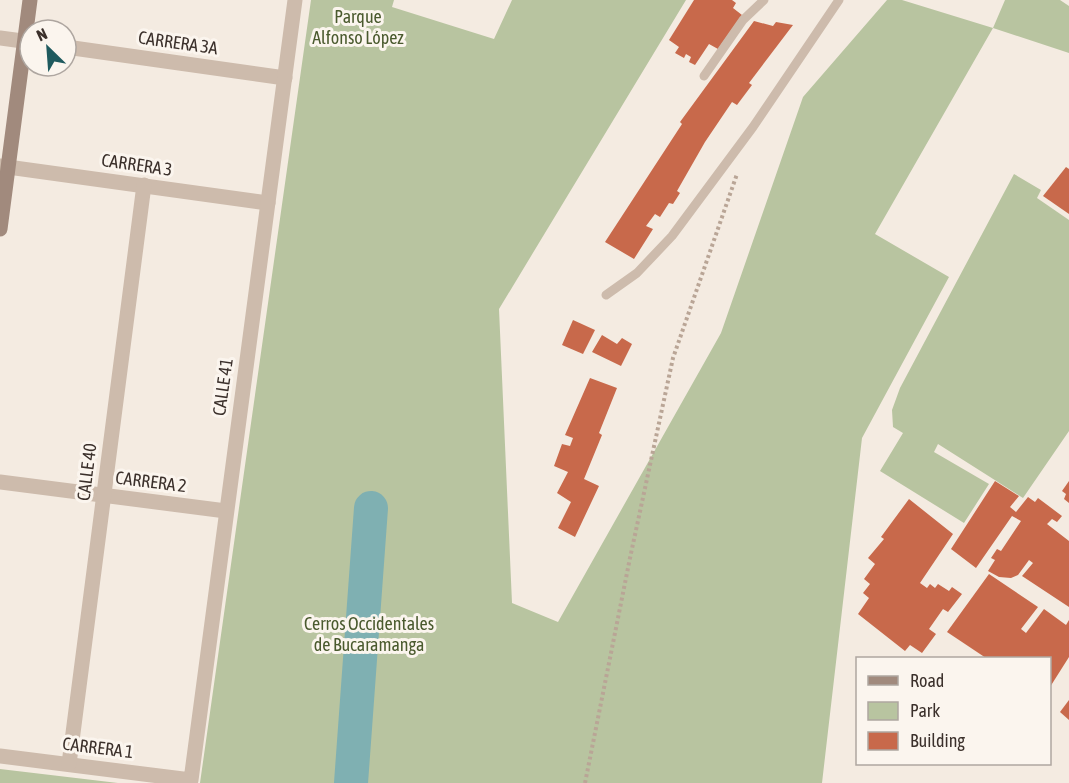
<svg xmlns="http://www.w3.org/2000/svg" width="1069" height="783" font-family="'Asap Condensed',sans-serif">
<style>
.green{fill:#b8c4a0}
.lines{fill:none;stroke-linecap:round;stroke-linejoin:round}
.river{stroke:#7fb0b2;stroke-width:34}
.building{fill:#c8694b}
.path{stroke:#b9a596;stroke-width:4;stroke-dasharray:3 3;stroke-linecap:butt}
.lane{stroke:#cdbbac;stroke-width:9}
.street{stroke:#cdbbac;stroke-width:15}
.secondary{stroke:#a18a7d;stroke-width:15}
.labels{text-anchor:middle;stroke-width:6;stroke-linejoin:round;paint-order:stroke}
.park-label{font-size:18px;fill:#4a5a2e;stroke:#fbf5ee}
.street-label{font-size:18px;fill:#3b302b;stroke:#fbf5ee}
</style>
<rect width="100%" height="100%" fill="#f4ebe1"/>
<!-- green -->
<g class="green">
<path d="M311,0H394L392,7L494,39L512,0H686L499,309L512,603L558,622L721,333L803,97L887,0H902L993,28L1005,0H1060L1069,6V53L993,28L875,234L949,277L862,438L822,783H200Z"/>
<path d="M1014,174L1041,190L1037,198L1069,220V431L1023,498L938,444L934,452L989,484L964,523L880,471L903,433L893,427L892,410L900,388Z"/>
<path d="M0,769L118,783H0Z"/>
</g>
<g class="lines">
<!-- river -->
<path class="river" d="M351,783L371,508"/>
</g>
<!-- building -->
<g class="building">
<path d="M694,0H732L736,3L733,8L742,15L718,49L709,44L695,65L689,62L691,57L686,54L684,58L675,53L679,47L669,40Z"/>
<path d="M754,21L773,26L776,22L793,25L749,83L752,85L737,105L732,102L705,142L677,191L680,193L673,204L669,203L660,217L655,214L646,226L653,229L634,259L605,242L682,124L680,122Z"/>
<path d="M1066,167L1069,169V214L1043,196Z"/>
<path d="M573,320L595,330L583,354L562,345Z"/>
<path d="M602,335L617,344L622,338L632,344L621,366L592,352Z"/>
<path d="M590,378L617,388L599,433L602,435L584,479L599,486L575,537L558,528L571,502L557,493L568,472L554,466L562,444L570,446L573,438L565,435Z"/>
<path d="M995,481L1019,496L1010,507L1016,512L1028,497L1035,502L1038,498L1062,516L1057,522L1052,519L1047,524L1069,541V607L1022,576L1033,563L1029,560L1018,575L1011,578L999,577L988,571L995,560L991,558L997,549L1001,551L1021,521L1012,516L976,568L951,549Z"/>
<path d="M1069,481V503L1064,499L1066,494L1062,491Z"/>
<path d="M909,499L953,534L920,583L927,588L930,584L935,588L938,584L949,591L952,587L962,594L948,612L943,609L929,629L936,634L922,653L910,645L905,651L858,614L869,598L863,593L870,584L864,579L875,564L868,558L884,539L881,537Z"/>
<path d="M989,574L1038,607L1021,629L1026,633L1044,609L1066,625L1069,620V657L1050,687V658H986L947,632Z"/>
<path d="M1069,700V720L1060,712Z"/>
</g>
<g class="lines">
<!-- path -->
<path class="path" d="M585,783L630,558L673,358L737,174"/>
<!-- lane -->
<g class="lane">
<path d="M704,76L743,20L764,0"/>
<path d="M606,295L637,273L672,236L753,127L839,0"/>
</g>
<!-- street -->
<g class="street">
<path d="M0,38L30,42"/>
<path d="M66,47L285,78"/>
<path d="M0,166L268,203"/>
<path d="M0,482L226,511"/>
<path d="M0,756L191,780L295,0"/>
<path d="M69,764L144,185"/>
</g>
<!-- secondary -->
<path class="secondary" d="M0,229L30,0"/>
</g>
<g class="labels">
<!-- park labels -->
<g class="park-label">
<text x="358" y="23">Parque<tspan x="358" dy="21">Alfonso López</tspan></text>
<text x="369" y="630">Cerros Occidentales<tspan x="369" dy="21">de Bucaramanga</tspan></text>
</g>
<!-- street labels -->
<g class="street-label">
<text transform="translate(178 43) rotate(8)" y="6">CARRERA 3A</text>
<text transform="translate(137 165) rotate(8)" y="6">CARRERA 3</text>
<text transform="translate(223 387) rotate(-82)" y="6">CALLE 41</text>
<text transform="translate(87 472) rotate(-83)" y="6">CALLE 40</text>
<text transform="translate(151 482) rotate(7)" y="6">CARRERA 2</text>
<text transform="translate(98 748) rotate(7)" y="6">CARRERA 1</text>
</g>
</g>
<!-- legend -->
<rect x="856" y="657" width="195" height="108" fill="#fbf5ee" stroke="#aea6a0" stroke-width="1.5"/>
<rect x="868" y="676" width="30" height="9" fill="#a18a7d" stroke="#aea6a0" stroke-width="1.5"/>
<text x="910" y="687" font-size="18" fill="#3b302b">Road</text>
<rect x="868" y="702" width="30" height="18" fill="#b8c4a0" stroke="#aea6a0" stroke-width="1.5"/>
<text x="910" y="717" font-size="18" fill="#3b302b">Park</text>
<rect x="868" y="732" width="30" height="18" fill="#c8694b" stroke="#aea6a0" stroke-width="1.5"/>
<text x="910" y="747" font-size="18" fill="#3b302b">Building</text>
<!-- north arrow -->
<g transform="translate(48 48) rotate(335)"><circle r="28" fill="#fbf5ee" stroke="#aea6a0" stroke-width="1.5"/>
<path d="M0-4.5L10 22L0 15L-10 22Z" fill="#1f5a5e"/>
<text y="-9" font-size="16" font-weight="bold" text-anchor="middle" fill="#3b302b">N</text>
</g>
</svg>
